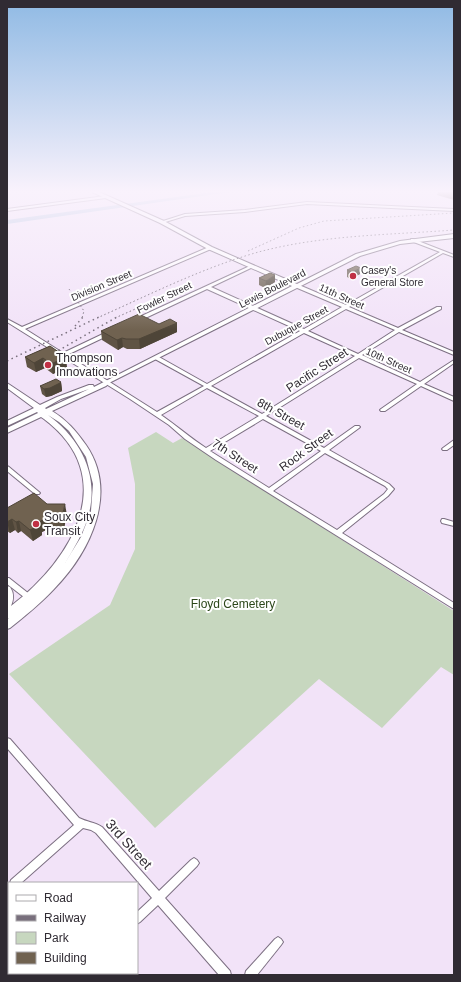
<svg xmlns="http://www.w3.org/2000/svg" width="461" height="982" font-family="Helvetica,sans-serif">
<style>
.green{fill:#c7d7bf}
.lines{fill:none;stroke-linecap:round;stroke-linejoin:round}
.river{fill:#adc2df;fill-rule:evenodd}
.minor-casing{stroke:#7c6f82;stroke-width:2}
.major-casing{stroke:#7c6f82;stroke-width:2}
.minor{fill:#fff;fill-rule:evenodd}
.major{fill:#fff;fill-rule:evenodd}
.rail-far1{stroke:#786f7c;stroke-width:1;stroke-dasharray:1.5 2.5;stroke-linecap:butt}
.rail{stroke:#786f7c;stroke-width:1.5;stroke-dasharray:1.5 3.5;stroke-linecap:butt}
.wall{fill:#605445}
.shaded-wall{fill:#4e4538}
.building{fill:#706250;stroke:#4e4538}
.poi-dot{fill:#c03044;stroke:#fff;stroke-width:1.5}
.labels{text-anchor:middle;stroke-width:4;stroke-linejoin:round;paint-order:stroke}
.far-poi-label{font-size:10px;fill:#302b33;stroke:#fff;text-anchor:start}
.far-street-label{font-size:10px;fill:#302b33;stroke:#fff}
.poi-label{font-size:12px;fill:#302b33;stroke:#fff;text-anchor:start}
.street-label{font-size:12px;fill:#302b33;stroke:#fff}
.park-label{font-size:12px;fill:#2c471a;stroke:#fff}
.near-street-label{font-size:14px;fill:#302b33;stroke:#fff}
</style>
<rect width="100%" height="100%" fill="#f2e3f8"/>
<!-- green -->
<path class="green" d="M156,432L173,443L182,438L454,611V675L441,667L382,728L319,679L155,828L9,674L110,605L135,549V484L128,448Z"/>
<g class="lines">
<!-- river -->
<path class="river" d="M213,192H230L7,224V220Z"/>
<!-- minor casing -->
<g class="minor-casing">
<g id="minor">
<path d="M105,196H106V198L7,211V209Z"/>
<path d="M307,202L454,209V211L307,204L245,212L185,216L162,223L160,222L185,214L245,210Z"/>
<path d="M411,239H413L454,255V257L443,253L349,307L398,328L437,307H441V309L402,330L454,352V355L399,332L362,355L420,382L454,360V363L424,384L454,397V401L421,386L385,411H381L380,410L381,409L417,384L359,358L266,416L324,448L355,426H359L360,427L359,428L329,450L389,484L394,489L388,496L342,533L454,603V609L216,460L185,439L169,425L130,399L7,322V319L22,327L209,247H211V249L25,329L63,353L105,333H109V335L67,355L157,412L204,386L155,359V357H159L207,384L300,331L207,289L139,321H135V319L252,265H253V267L211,287L304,329L342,307L295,287V285H299L346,305L440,252L411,241ZM346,309L395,330L358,354L308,331ZM304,333L355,356L262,414L211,386ZM207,388L259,416L206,448C190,438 176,425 161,415ZM263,419L321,451L269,488L210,451ZM325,453L385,486L388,489L384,494L337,530L273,491Z"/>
<path d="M454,440V445L447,450H443L442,449L443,448Z"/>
<path d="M7,466L9,467L39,492L40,493L39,494H35L7,471Z"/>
<path d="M442,519H444L454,522V526L442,523L441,521Z"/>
<path d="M7,578H9L33,597L34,599L33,601L31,602L29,601L7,584Z"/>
<path d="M7,738L10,739L79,818C87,822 94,822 102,827L159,891L191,860L194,858L197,860L199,863L197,866L165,898L230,971L231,975H219L158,905L140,922L137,924V912L152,898L96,833L91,830L83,828L21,883H9V893L7,894V883H10L11,880L74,825L7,748Z"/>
<path d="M278,937L281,939L283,942L281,945L257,975H245L246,971L275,939Z"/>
<path d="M76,973H87L86,975H75Z"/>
</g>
</g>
<!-- major casing -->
<g class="major-casing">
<path id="major" d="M92,192H99L164,221L212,247L297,284L356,254L400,241L454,234V238L400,244L360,256L109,383L106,386L52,411C67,420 76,431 86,445C119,493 90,552 54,589C40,604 25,616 10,628L7,629V620L9,618L7,619V586L10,587C14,593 14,599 11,606C73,559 121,477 44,419L41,417L7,433V428L38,413L37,412L7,426V421L34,408L7,388V383L40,405L57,397L89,385H93L94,387L292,286L208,249L160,223ZM89,389L46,409L45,408L61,399ZM48,415L59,422L69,431L86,457L93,484L91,511L81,537L65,563C74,548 83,534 88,517C100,476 81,439 48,415Z"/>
</g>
<!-- minor -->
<use href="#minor" class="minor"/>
<!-- major -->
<use href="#major" class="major"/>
<!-- rail-far1 -->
<g class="rail-far1">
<path d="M248,251L299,228L324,221L454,213"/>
<path d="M69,289L84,311L82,318"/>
<path d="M97,318C149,295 200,269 255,253C319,235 388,235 454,230"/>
<path d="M115,318L151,302"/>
</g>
<!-- rail -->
<g class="rail">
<path d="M75,326L83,317"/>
<path d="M54,353L117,317"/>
<path d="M7,361L99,317"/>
</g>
</g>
<!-- wall -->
<g class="wall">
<path d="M438,192H454V200L437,195Z"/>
<path d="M347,270L360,274L351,279L347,277Z"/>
<path d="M259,278L275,282L265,288L259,285Z"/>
<path d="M177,323V332L140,349H127L123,347L118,350L102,340L101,331Z"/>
<path d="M50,346L67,367L53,374L45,368L36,372L27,367L25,357Z"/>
<path d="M61,382L62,390V391L51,396L46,397L42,394L40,386Z"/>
<path d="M47,504L67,515L64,528H50L42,532V535L33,541L21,531L18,533L15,530L10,533L7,531V508Z"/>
</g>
<!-- shaded-wall -->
<g class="shaded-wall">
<path d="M361,268L360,274L351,279L352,272Z"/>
<path d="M275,275V282L265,288L266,281Z"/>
<path d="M177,323V332L140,349L139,339Z"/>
<path d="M122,338L123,347L118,350L117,340Z"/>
<path d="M66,357L67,367L53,374L51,364Z"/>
<path d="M43,358L45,368L36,372L34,363Z"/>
<path d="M61,382L62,390V391L51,396L46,397L44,389Z"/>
<path d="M65,504L67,515L64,528L62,517Z"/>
<path d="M47,517L50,528L42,532V535L33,541L30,530L38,523Z"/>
<path d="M12,519L15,530L10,533L7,522Z"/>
<path d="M19,521L21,531L18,533L16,522Z"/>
</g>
<!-- building -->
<g class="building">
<path d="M356,266L361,268L352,272L347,270Z"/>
<path d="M270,273L275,275L266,281L259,278Z"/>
<path d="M139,314L159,324L170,319L177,323L139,339H126L122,338L117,340L101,331Z"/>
<path d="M50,346L66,357L51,364L43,358L34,363L25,357Z"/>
<path d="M56,379L61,382L60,383L50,388L44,389L40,386Z"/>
<path d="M34,493L47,504H65L62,517H47L38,523L40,525L30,530L19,521L16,522L12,519L7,522V508Z"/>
</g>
<!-- sky -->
<linearGradient id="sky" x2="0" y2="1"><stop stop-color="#90bae4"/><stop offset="0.58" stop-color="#f9f2fc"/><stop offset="1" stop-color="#f9f2fc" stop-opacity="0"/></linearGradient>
<rect width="461" height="330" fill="url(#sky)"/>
<!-- markers -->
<g class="poi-dot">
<circle cx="353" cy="276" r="4"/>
<circle cx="48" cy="365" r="4"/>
<circle cx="36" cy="524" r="4"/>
</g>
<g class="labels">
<!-- far-poi labels -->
<g class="far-poi-label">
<text x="361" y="274">Casey's<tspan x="361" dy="12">General Store</tspan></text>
</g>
<!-- far-street labels -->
<g class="far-street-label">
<text transform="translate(101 285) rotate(-23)" y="4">Division Street</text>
<text transform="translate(272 288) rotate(-27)" y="4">Lewis Boulevard</text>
<text transform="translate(342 296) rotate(24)" y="4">11th Street</text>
<text transform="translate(164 297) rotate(-26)" y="4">Fowler Street</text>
<text transform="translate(296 325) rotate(-29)" y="4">Dubuque Street</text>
<text transform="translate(389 360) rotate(24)" y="4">10th Street</text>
</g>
<!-- poi labels -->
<g class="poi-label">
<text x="56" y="362">Thompson<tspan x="56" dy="14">Innovations</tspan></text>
<text x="44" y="521">Soux City<tspan x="44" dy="14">Transit</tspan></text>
</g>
<!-- street labels -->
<g class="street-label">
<text transform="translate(317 370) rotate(-33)" y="4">Pacific Street</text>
<text transform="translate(281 414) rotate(29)" y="4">8th Street</text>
<text transform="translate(306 450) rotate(-36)" y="4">Rock Street</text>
<text transform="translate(235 456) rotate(33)" y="4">7th Street</text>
</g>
<!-- park labels -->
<g class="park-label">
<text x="233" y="608">Floyd Cemetery</text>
</g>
<!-- near-street labels -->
<g class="near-street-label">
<text transform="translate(129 844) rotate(48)" y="5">3rd Street</text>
</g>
</g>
<!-- border -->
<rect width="461" height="982" fill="none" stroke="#302b33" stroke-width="16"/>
<!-- legend -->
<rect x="8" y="882" width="130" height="92" fill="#ffffff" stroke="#acaaad"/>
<rect x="16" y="895" width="20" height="6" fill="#ffffff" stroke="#acaaad"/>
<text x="44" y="902" font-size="12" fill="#302b33">Road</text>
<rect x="16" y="915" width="20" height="6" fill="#786f7c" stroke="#acaaad"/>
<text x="44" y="922" font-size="12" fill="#302b33">Railway</text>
<rect x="16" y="932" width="20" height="12" fill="#c7d7bf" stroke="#acaaad"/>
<text x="44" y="942" font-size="12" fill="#302b33">Park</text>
<rect x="16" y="952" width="20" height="12" fill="#706250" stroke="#acaaad"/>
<text x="44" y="962" font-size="12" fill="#302b33">Building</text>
</svg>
